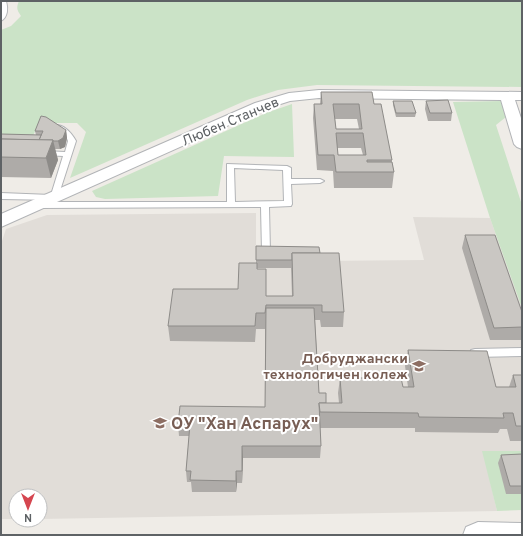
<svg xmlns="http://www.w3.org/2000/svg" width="523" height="536" font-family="Overpass,sans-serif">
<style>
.education{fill:#e1ddd8}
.green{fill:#cbe3c7}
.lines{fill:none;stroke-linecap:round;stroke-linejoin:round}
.service-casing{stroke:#b2b4b7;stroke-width:2}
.minor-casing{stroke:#b2b4b7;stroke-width:2}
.service{fill:#fff;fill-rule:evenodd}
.minor{fill:#fff;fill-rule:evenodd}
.wall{fill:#aeaba8;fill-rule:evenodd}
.shaded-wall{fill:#8d8b88}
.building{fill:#cac7c3;stroke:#8d8b88;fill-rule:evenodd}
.labels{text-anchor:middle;stroke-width:4;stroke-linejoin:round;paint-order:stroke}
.street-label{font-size:14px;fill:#5e6265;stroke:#fff}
.education-label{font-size:14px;font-weight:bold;fill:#785e54;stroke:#fff;text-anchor:end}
.near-education-label{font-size:17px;font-weight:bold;fill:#785e54;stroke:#fff;text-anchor:start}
</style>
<rect width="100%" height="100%" fill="#efece7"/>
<!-- education -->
<path class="education" d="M256,213V268L319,261L424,260L413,217L490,218L522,308V451H483L497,511L40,519V496H16V519H1V244L6,229L47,215Z"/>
<!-- green -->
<g class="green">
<path d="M19,1H522V87L317,85L278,90L247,100L70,178L86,132L77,123H39L32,138L1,137V30L11,26L21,16C17,10 16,8 19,1Z"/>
<path d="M502,101L506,117L496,125L522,205V308L490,218L453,102Z"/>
<path d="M292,104L294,157L224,156L218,196L105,199L96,197L92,191L266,113Z"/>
<path d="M482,451H522V510L497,511Z"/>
</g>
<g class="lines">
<!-- service casing -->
<g class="service-casing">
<g id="service">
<path d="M1,1H6C8,8 8,17 1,21Z"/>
<path d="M56,125C65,125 72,134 76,141L57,200L1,199V193L51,195L63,156L44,155L40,153L44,151L65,152L68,141L66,136L56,129Z"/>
<path d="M227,164L287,166L291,168V179H320L324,181L320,183L291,184L292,204L291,206L269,207L270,252L269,254H263L262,252L261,207L40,208L36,205L40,202H227ZM234,168L283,170L284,201L235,202Z"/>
<path d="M522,348V356L475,357L471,356L470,353L471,350L475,349Z"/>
</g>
</g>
<!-- minor casing -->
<g class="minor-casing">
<g id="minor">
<path d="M319,90L522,92V100H515L522,121V149L517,147L514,144L501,100L319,98L290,101L265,109L1,227V214L255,103L289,93Z"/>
<path d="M478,522L522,523V535H463L466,527Z"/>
</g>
</g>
<!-- service -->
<use href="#service" class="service"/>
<!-- minor -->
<use href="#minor" class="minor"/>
</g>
<!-- wall -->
<g class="wall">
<path d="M321,92L374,104L392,160V162L394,172L392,188H334L333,171L317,170L313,118L314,104H320ZM335,119H357L359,129H336ZM337,148H361L363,155H338Z"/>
<path d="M393,101L416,113L415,117H396L393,105Z"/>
<path d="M426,101L452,113L451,121H428L425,109Z"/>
<path d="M66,130L67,138L65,147L60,149H55L58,160L51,178L1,177V134L36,135L35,131Z"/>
<path d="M465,235L522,312V340H490L462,248Z"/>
<path d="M256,246L320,253L344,312L343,327H321L320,320H315L319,393L326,403H339L338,393L340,378L403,387H408L405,366L408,350L496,387H509L513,375H522V441H510L507,429H500L498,433L415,432V428H320L321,446L320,458H243L242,483H237L236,492H192L191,482H187L186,471L189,436H179L178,424L265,407V329H256L255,342L170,341L168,326L238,289L256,263ZM257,268H291L292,296H266Z"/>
<path d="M522,454V494H506L498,463L501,455Z"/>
</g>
<!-- shaded-wall -->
<g class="shaded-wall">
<path d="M66,130L67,138L65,147L60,149L58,141Z"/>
<path d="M53,140L58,160L51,178L46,158Z"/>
<path d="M242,446L243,458L242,483Z"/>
<path d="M236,471L237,483L236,492Z"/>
</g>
<!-- building -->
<g class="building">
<path d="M321,92H372L374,104H381L392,160H367V162H392L394,172H336L334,155H318L314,104H322ZM333,104H359L362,129H336ZM336,133H363L366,155H338Z"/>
<path d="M448,100L452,113H430L426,101Z"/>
<path d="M393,101H412L416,113H396Z"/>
<path d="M41,116L46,117L66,130L63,138L58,141H53V140H39L43,131H35Z"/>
<path d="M1,134L41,135L39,140L1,139Z"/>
<path d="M1,139L53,140L46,158L1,157Z"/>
<path d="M465,235H495L522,312V327L494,328Z"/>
<path d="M256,246L319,247L320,253H292V260H256Z"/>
<path d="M292,253H339L344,312H322V305H266L265,313H256L255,326H168L173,289H238L239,263H257V269H266V296H293Z"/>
<path d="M266,308H314L319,393H326V403H319L321,446H242V471H236V481L190,480L191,471H186L190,424H178L180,406L265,407Z"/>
<path d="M408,350L487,351L496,387H516L513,375H522V426H516L513,413H503L504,418L419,417L418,413L320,412L319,403H342L340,378H401L403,387H414Z"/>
<path d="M522,454V486H510L501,455Z"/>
</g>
<!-- icons -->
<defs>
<g id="university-bare" transform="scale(1.08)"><path d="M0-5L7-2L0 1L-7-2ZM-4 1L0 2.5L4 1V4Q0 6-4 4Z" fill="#8d6e63" stroke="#fff" stroke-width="2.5" paint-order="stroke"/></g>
<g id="school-bare" transform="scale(1.08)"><path d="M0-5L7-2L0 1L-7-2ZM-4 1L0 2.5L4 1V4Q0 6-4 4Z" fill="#8d6e63" stroke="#fff" stroke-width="2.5" paint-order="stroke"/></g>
</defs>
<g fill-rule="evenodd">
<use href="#university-bare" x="419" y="366"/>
<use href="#school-bare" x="160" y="423"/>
</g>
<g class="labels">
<!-- street labels -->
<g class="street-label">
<text transform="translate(230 121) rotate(-23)" y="5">Любен Станчев</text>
</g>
<!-- education labels -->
<g class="education-label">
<text x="408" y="363">Добруджански<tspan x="408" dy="16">технологичен колеж</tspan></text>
</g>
<!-- near-education labels -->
<g class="near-education-label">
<text x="171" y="429">ОУ "Хан Аспарух"</text>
</g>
</g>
<!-- border -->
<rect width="523" height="536" fill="none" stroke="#5e6265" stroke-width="4"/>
<!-- north arrow -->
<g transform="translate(28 508) rotate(180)"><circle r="19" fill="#ffffff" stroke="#bfc0c1"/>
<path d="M0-3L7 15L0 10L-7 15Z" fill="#d54650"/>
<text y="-6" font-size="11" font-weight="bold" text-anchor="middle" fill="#5e6265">N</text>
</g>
</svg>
